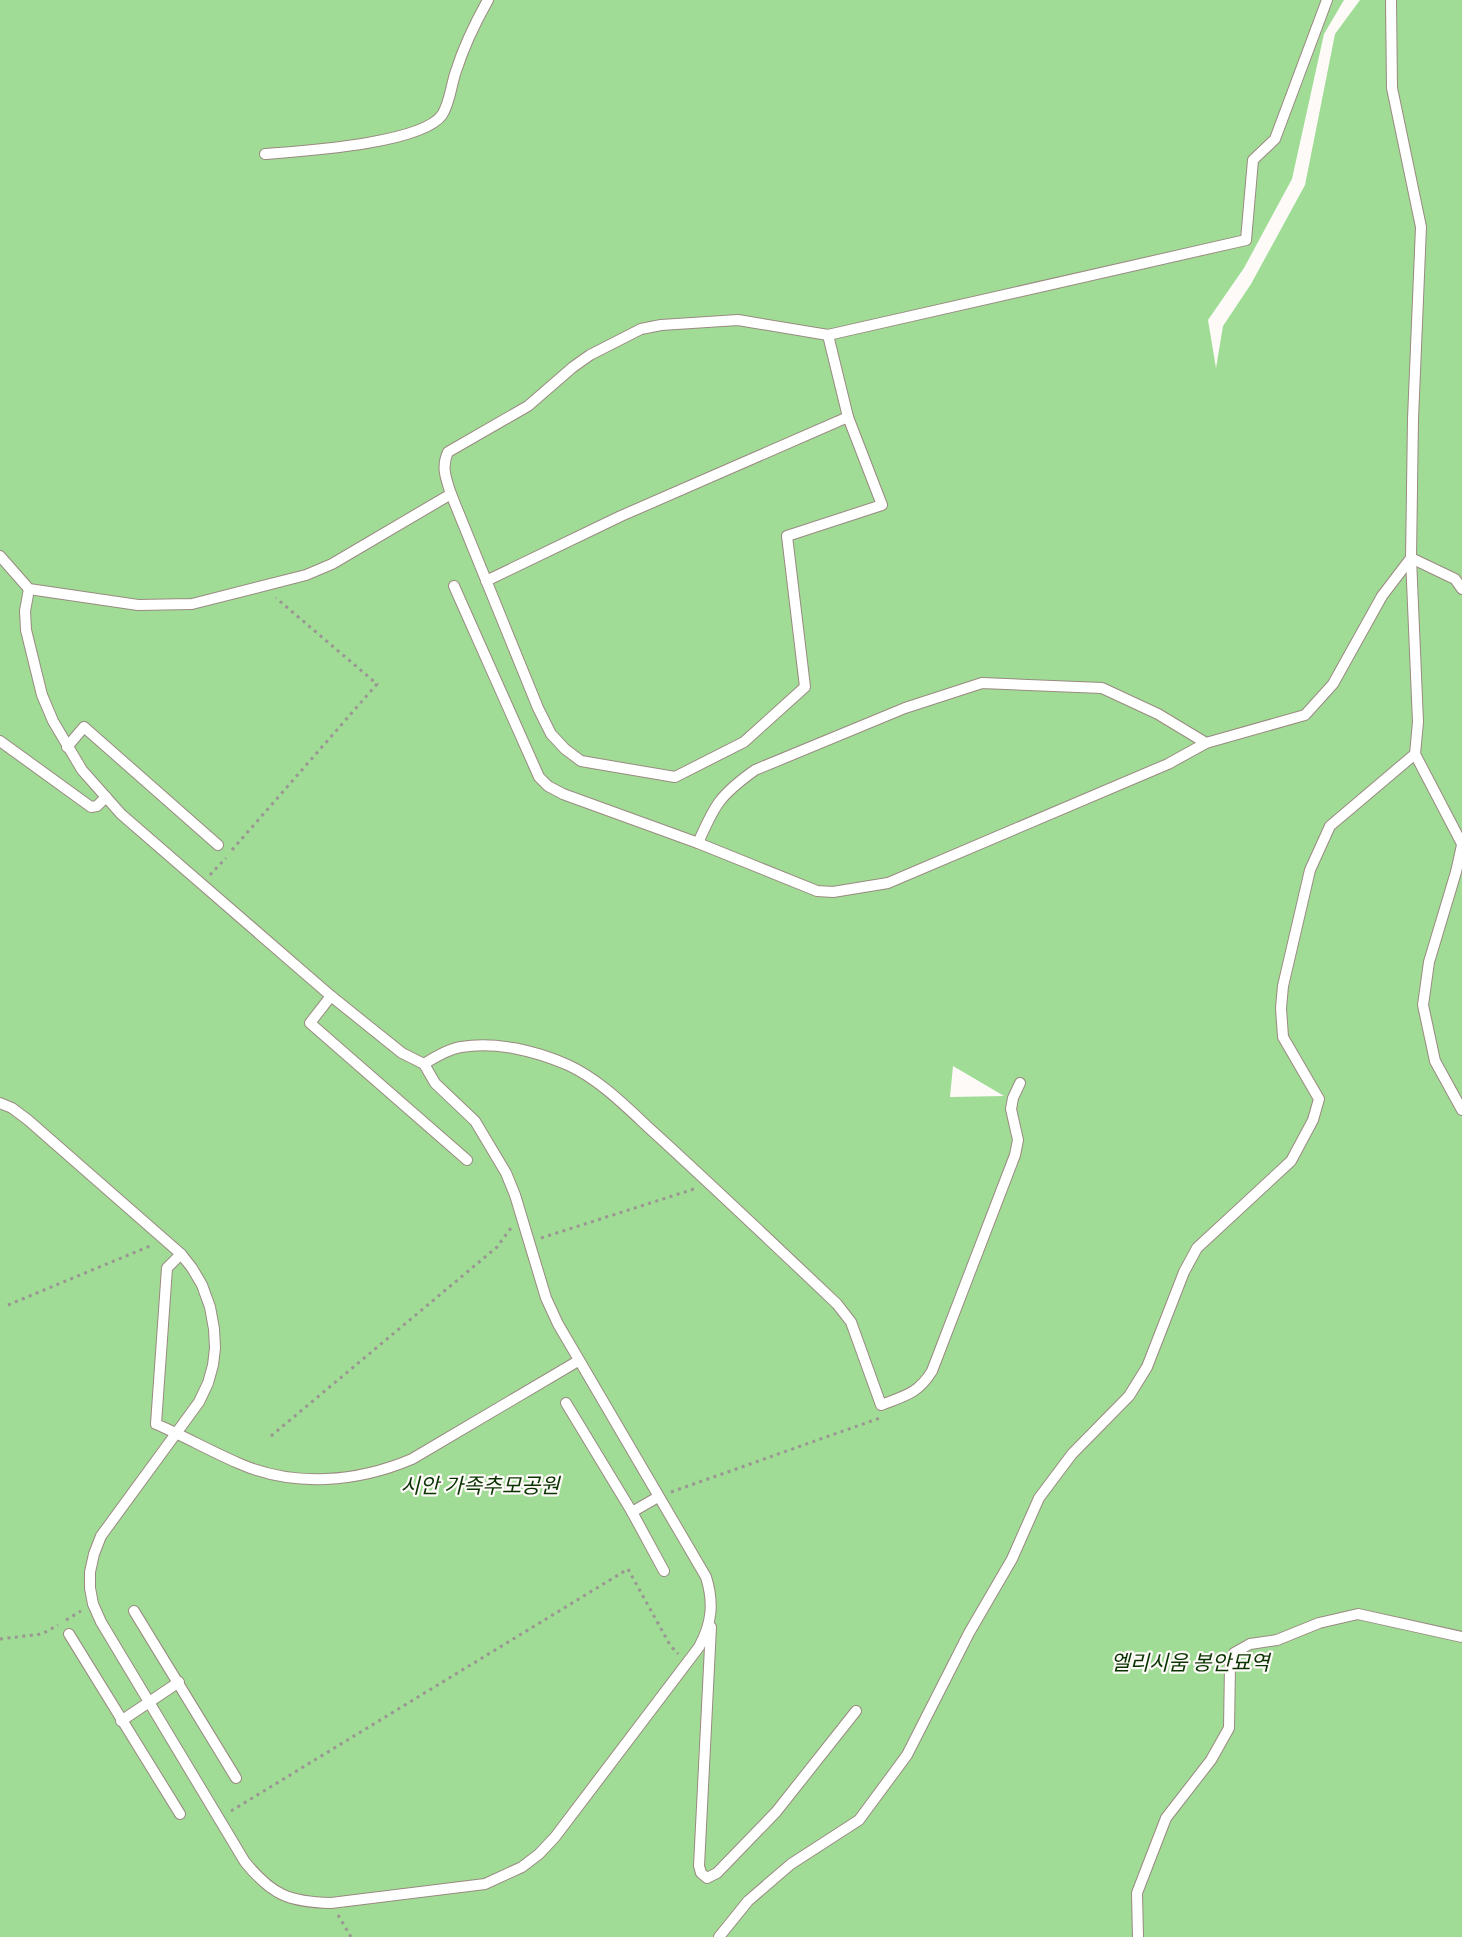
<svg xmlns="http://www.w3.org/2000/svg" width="1462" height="1937" font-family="'Zilla Slab','Noto Sans KR',serif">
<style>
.green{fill:#a0dc96;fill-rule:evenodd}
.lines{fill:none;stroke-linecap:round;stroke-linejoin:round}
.lane-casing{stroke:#9a8a80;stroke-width:12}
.path{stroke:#9b9693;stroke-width:3;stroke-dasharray:3 4.5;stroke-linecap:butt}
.lane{stroke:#fff;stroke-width:10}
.labels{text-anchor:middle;stroke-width:4.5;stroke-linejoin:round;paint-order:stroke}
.park-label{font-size:21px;font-style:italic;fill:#093402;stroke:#fefaf8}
</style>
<rect width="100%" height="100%" fill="#fefaf8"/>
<!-- green -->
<path class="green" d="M0,0H1344L1324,34L1292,179L1244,268L1208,320L1216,368L1223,326L1251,284L1305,185L1335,34L1360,0H1462V1937H0ZM953,1066L1004,1096L950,1097Z"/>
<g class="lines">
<!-- lane casing -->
<g class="lane-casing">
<g id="lane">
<path d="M265,154C301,151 421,144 442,115C450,103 451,85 456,71C464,46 475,23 488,0"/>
<path d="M828,335L738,320L661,325L641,329L590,355L573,367L528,406L448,452C441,467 446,479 451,494L538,708L551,734L565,749L581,761L675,777L744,742L805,687L787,536L882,505L848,417L828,335L1246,240L1253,160L1275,139L1327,0"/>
<path d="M0,556L29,589L138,605L192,604L306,575L332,564L451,494"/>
<path d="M486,581L621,516L848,417"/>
<path d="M454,586L539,777L548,786L563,794L698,843L817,891L833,892L888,883L1168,764L1206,743L1305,715L1333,684L1382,596L1411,558L1455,579L1462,589"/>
<path d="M0,741L91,807L97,806L106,797"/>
<path d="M67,747L84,727L218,845"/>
<path d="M1415,754L1462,844"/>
<path d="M698,843C715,804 720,795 755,770L905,708L982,683L1102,688L1158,714L1206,743"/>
<path d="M1462,845L1456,872L1429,962L1423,1005L1435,1061L1462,1110"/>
<path d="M331,996L310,1023L467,1160"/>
<path d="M424,1064C435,1057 448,1049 461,1047C496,1041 536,1051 568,1065C603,1081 632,1113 660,1138C720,1193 778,1248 837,1304L851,1322L881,1405C904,1396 918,1394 932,1371L1015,1155L1018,1140L1011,1109L1013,1098L1020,1083"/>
<path d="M0,1103L12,1108L28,1120L181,1254L192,1268L202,1285L210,1307L214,1329L215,1348L213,1365L208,1383L199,1402L101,1536L94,1554L90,1572V1588L93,1604L101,1622L245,1862C272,1895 289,1902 331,1903L485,1884L522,1867L539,1854L555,1837L699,1647C712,1623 714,1603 706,1577L558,1324L546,1298L515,1195L506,1173L475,1121L435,1083L424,1064L402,1053L331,996L121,814L82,770L53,721L42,695L26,630L25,611L29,589"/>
<path d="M181,1254L167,1268L156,1424C184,1436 210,1451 238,1463C294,1488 358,1482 412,1459L578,1361"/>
<path d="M566,1403L632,1512L664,1571"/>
<path d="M632,1512L658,1497"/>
<path d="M134,1611L236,1778"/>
<path d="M711,1627L699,1866L701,1873L707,1878L717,1873L776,1812L856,1711"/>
<path d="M69,1634L180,1814"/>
<path d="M121,1721L179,1682"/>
<path d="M719,1937L748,1901L791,1864L859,1820L907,1755L969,1633L1012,1559L1039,1498L1072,1454L1129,1396L1147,1367L1184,1272L1197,1248L1291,1161L1313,1120L1319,1099L1283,1037L1281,1008L1283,986L1310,870L1330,826L1415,754L1418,722L1411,558L1413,419L1421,227L1392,88L1391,0"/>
<path d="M1138,1937L1137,1893L1166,1818L1211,1760L1229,1728L1230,1666L1234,1653L1250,1644L1277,1640L1319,1623L1358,1614L1462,1637"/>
</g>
</g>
<!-- path -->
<g class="path">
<path d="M232,850L377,684L276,598"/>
<path d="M210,875L226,858"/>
<path d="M541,1238L694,1189"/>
<path d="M8,1305L150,1246"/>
<path d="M271,1436L497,1247L511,1228"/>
<path d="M671,1492L880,1418"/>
<path d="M66,1620L81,1611"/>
<path d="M0,1639L42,1634L58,1625"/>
<path d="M231,1811L628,1569L670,1645L678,1654"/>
<path d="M338,1915L351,1937"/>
</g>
<!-- lane -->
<use href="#lane" class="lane"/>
</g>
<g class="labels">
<!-- park labels -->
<g class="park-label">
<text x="480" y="1493">시안 가족추모공원</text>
<text x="1190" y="1670">엘리시움 봉안묘역</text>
</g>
</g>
</svg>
